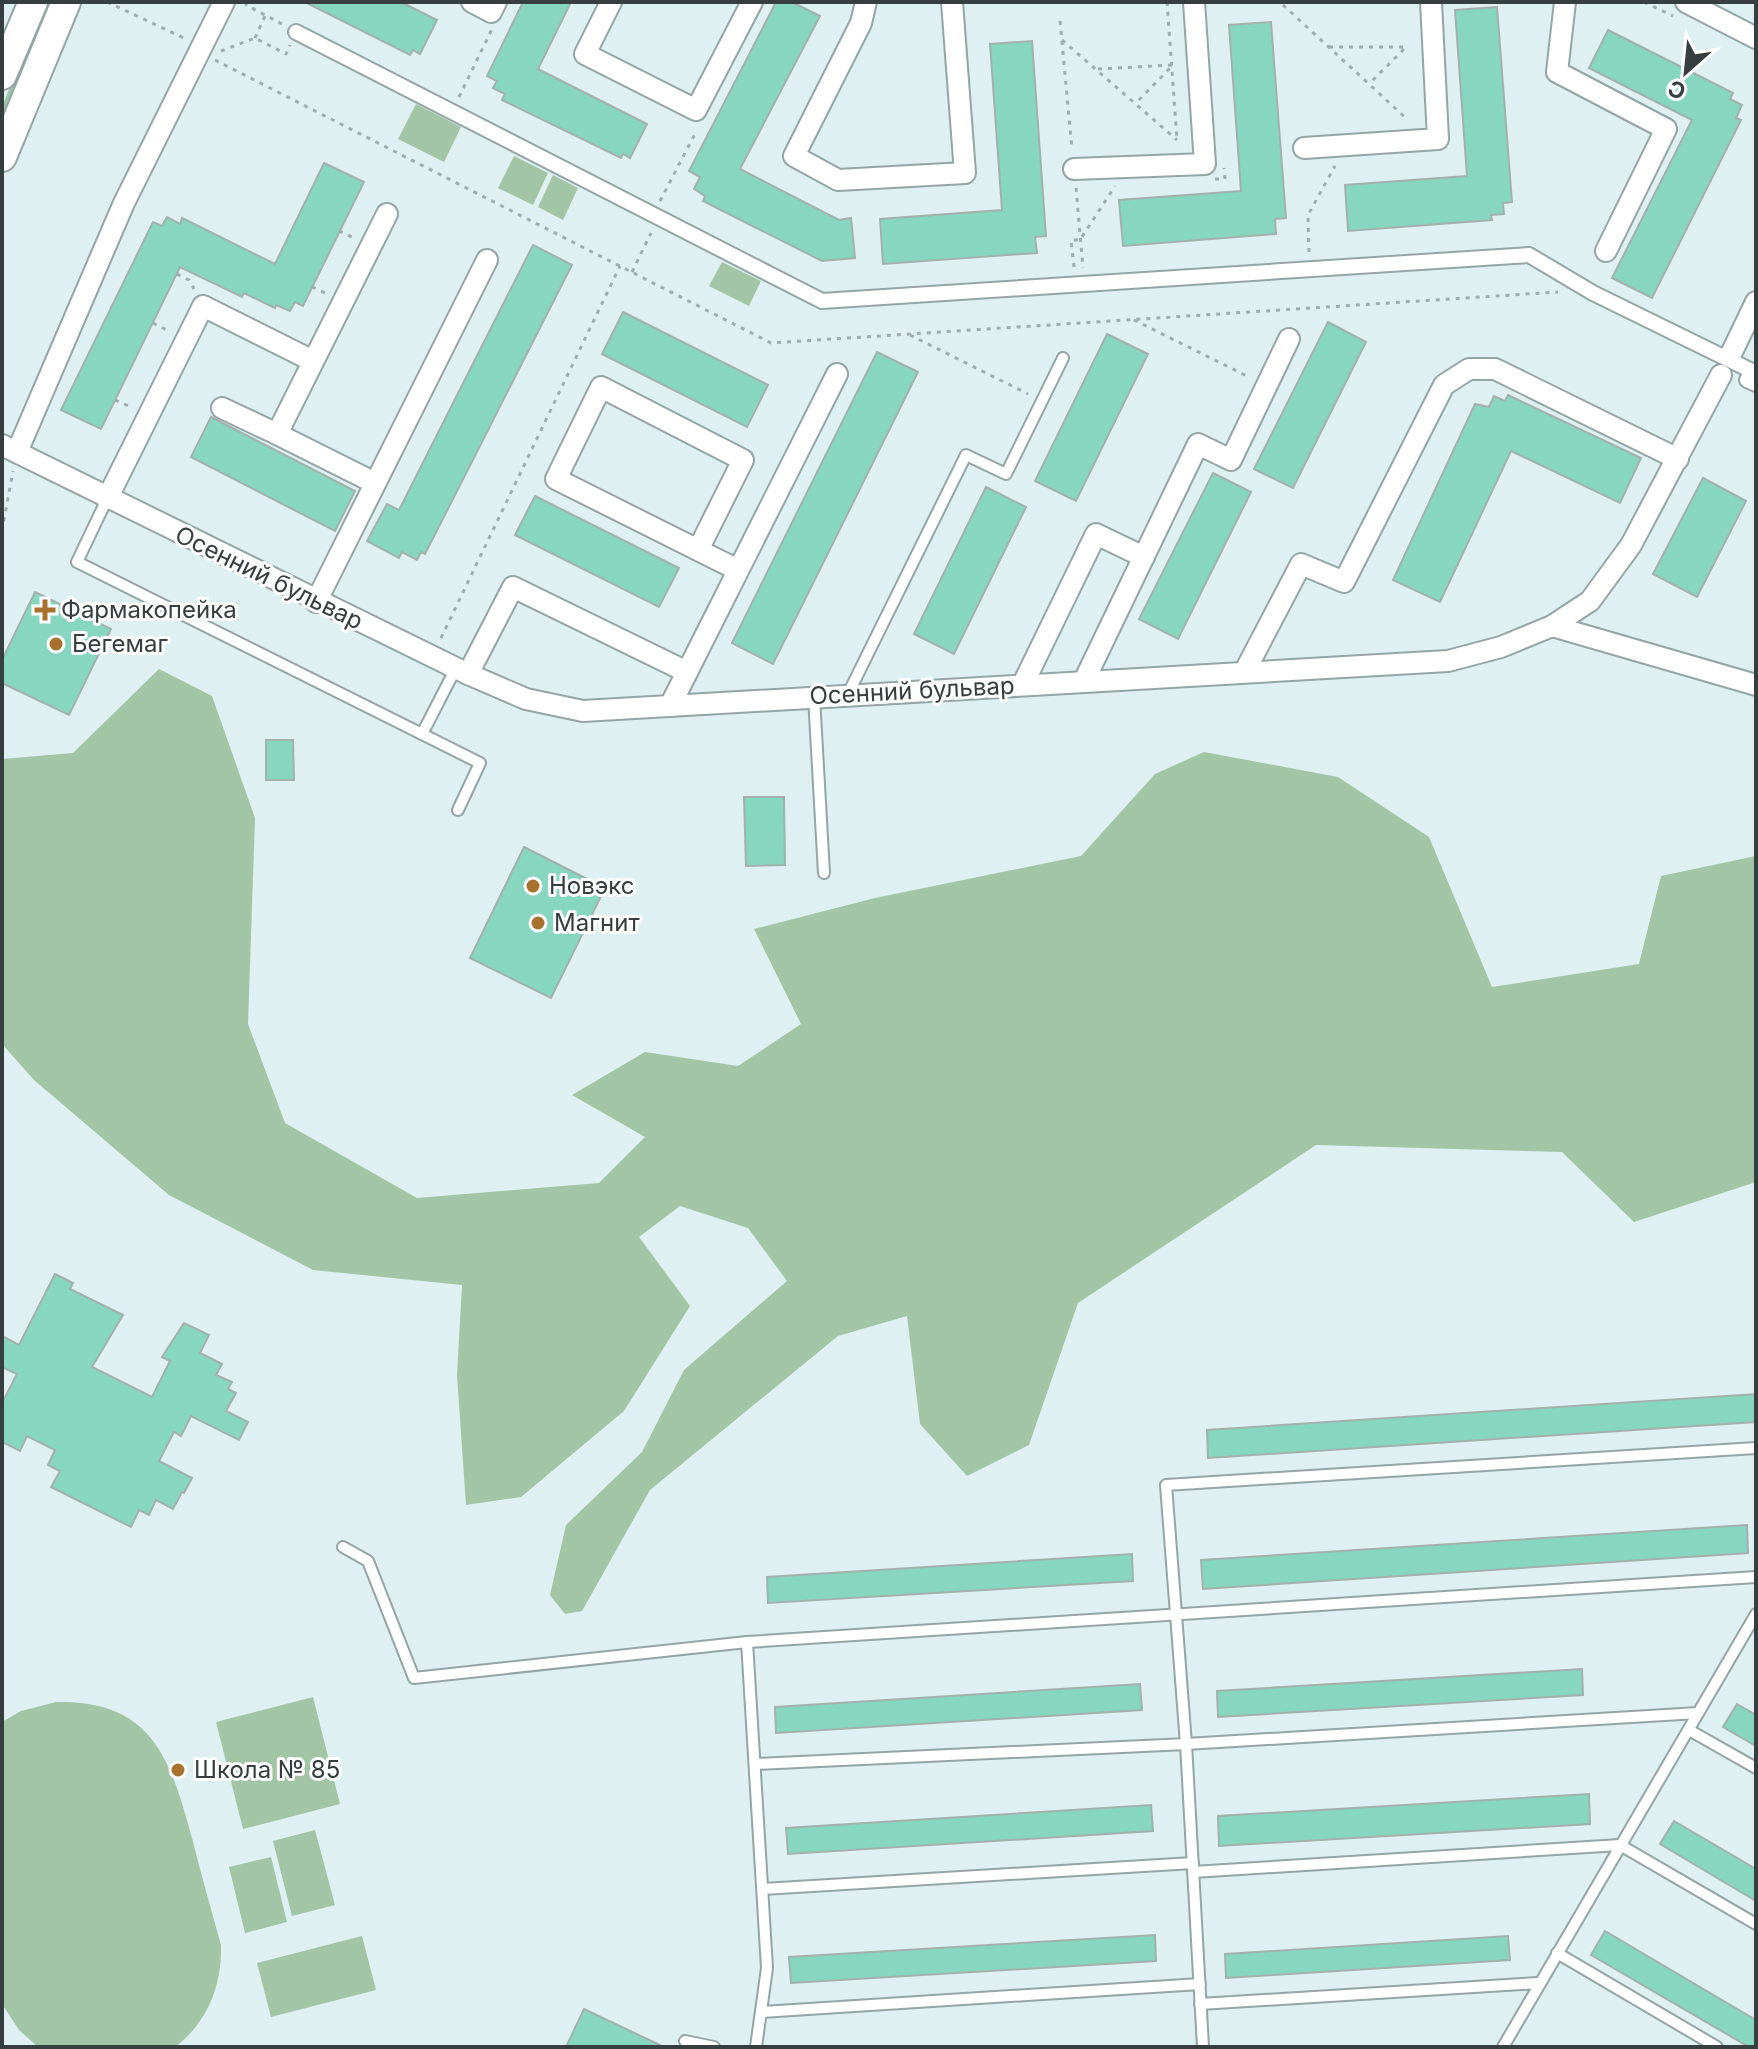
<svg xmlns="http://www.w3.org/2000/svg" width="1758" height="2049" font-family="Inter,sans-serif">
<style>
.green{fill:#a1c5a5}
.building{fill:#86d6c0;stroke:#a2b1ac;stroke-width:2}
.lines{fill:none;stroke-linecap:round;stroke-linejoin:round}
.service-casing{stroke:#94a5a6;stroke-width:14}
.pedestrian-casing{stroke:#94a5a6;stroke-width:18}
.minor-casing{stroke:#94a5a6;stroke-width:24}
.secondary-casing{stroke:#94a5a6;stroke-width:32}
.path{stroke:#9fadae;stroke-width:3;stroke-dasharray:4 6;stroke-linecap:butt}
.service{stroke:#fff;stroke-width:10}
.pedestrian{stroke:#fff;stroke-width:14}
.minor{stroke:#fff;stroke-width:20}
.secondary{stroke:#fff;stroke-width:28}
.poi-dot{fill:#a8712d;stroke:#fff;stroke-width:3}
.labels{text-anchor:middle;stroke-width:6;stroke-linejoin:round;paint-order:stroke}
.street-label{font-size:24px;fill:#373e3f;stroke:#fff}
.poi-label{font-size:24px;fill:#373e3f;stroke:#fff;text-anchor:start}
</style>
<rect width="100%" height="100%" fill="#def0f1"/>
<!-- green -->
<g class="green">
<path d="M44,2H56L2,130V107Z"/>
<path d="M416,104L461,127L444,162L398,139Z"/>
<path d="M514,156L548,173L533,205L498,188Z"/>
<path d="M553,175L578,188L563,220L538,207Z"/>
<path d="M722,262L761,281L749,306L709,286Z"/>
<path d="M159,669L212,696L255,818L248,1024L285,1123L417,1198L599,1183L645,1137L572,1095L645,1052L738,1066L801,1024L754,929L875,898L1081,856L1155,774L1204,752L1338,777L1429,837L1492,987L1639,964L1661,876L1756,856V1182L1634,1222L1562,1152L1316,1145L1078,1303L1029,1445L967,1476L920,1424L907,1316L838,1336L650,1490L582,1611L565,1614L550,1595L566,1525L642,1452L684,1370L787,1281L748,1228L680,1206L639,1237L690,1306L624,1411L521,1497L466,1505L457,1375L462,1285L313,1270L169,1195L34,1080L2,1044V759L73,753Z"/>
<path d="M313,1697L340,1804L243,1829L216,1722Z"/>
<path d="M56,1702C153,1700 170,1759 192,1838C201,1874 211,1909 221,1945C222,1985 208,2022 175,2047H38L19,2030L2,2004V1722L21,1711Z"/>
<path d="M315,1830L335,1905L292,1916L273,1841Z"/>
<path d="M271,1857L287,1922L245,1933L229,1867Z"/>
<path d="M362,1936L376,1990L271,2017L257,1963Z"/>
</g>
<!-- building -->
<g class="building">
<path d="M305,2H401L437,20L420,54L413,50L410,55Z"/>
<path d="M523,2H571L538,69L647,124L630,158L623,154L621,158L502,100L505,94L493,88L497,81L487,76Z"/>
<path d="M776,2H792L820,16L740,169L839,220L851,218L855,258L822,261L703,201L705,196L694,189L700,177L689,171Z"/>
<path d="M1497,7L1512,202L1503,203L1504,214L1491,215L1492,220L1348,231L1345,185L1467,176L1455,10Z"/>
<path d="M1271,22L1286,218L1275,219L1276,234L1123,246L1119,200L1241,191L1229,25Z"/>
<path d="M1608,30L1733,93L1730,99L1742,105L1736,118L1741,120L1652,298L1612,278L1692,120L1589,68Z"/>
<path d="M1032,41L1046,236L1035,237L1037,253L883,264L880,219L1002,210L990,44Z"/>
<path d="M324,163L364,182L303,306L295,302L290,311L276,305L275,308L244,293L242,297L180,267L101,429L61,410L153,222L162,226L167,217L180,224L182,218L275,264Z"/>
<path d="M533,245L572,265L425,554L421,552L417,560L402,552L399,558L367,541L387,504L399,510Z"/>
<path d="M623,312L768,385L747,427L602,354Z"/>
<path d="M1328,322L1366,342L1293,488L1254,469Z"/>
<path d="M1107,334L1148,354L1076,501L1035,481Z"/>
<path d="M877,352L918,372L773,664L732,643Z"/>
<path d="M1508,395L1641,458L1620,503L1511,451L1440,602L1393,580L1475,404L1489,407L1494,396L1505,401Z"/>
<path d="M211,417L355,491L335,531L191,457Z"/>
<path d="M1213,473L1251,492L1178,639L1139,619Z"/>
<path d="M1703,478L1746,501L1697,597L1653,574Z"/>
<path d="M986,487L1026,507L954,654L914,634Z"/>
<path d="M535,496L679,568L659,607L515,535Z"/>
<path d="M35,592L111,629L69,715L2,683V660Z"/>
<path d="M266,740H293L294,780H266Z"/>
<path d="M744,797H784L785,865L746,866Z"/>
<path d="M524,847L605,888L551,998L470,958Z"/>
<path d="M55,1274L73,1283L70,1289L123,1315L92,1367L152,1397L170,1361L162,1357L184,1323L209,1335L200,1353L222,1364L216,1375L232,1382L228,1389L236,1393L226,1411L248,1422L239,1440L191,1416L181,1436L174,1432L159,1461L192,1478L184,1493L182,1492L173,1509L156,1500L149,1515L139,1510L131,1527L51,1487L60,1471L48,1465L55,1450L27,1436L20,1451L2,1442V1403L17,1374L2,1367V1336L19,1345Z"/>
<path d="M1756,1394V1422L1208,1458L1207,1430Z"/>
<path d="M1747,1525L1748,1553L1203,1589L1201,1560Z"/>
<path d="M1132,1554L1133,1581L768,1603L767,1577Z"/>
<path d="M1582,1669L1583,1695L1218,1717L1217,1691Z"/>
<path d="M1140,1684L1142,1710L776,1733L775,1707Z"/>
<path d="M1737,1704L1756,1715V1746L1723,1727Z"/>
<path d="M1589,1794L1590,1824L1219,1846L1218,1816Z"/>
<path d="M1151,1805L1153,1831L788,1854L786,1828Z"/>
<path d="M1674,1821L1756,1869V1901L1660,1844Z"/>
<path d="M1605,1931L1756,2020V2047H1749L1591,1955Z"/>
<path d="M1155,1935L1156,1961L791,1983L789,1957Z"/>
<path d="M1508,1936L1510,1960L1226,1978L1225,1954Z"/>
<path d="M584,2009L664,2047H566Z"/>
</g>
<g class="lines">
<!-- service casing -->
<g class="service-casing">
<g id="service">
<path d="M107,499L77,562L422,734L456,668"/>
<path d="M848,694L966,455L1006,474L1063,358"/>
<path d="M814,697L824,873"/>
<path d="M422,734L480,763L458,810"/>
<path d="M343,1547L368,1561L414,1678L747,1642L767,1968L756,2047"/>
<path d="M747,1642L1756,1577"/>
<path d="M1689,1730L1756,1768"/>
<path d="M755,1764L1186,1744L1698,1713"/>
<path d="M1193,1872L1620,1845L1756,1924"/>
<path d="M763,1889L1193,1863"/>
<path d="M1557,1953L1717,2047"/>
<path d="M1200,2004L1538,1983"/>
<path d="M761,2012L1200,1984"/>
<path d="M685,2041L714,2047"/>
<path d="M1203,2047L1186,1744L1166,1485L1756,1448"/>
<path d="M1503,2047L1756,1614"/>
</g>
</g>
<!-- pedestrian casing -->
<g class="pedestrian-casing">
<path id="pedestrian" d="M296,32L822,301L1529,255L1593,293L1752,371L1747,380L1756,384"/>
</g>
<!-- minor casing -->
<g class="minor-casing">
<g id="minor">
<path d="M472,2L491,12L496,2"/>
<path d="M611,2L585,54L696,110L752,2"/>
<path d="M866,2L861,23L794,156L838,180L965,173L952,2"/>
<path d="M1565,2L1557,72L1666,129L1606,251"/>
<path d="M1686,2L1756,38"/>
<path d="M1304,148L1438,139L1431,2"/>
<path d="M1074,169L1205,164L1194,2"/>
<path d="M1730,356L1756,302"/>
<path d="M222,408L277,434"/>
<path d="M2,445L468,674L526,699L583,711L1448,661L1501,647L1552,626L1590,601L1631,545L1721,375"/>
<path d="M17,452L124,203L224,2"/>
<path d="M375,483L277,434L387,214"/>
<path d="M107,499L203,306L313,361"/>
<path d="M698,550L743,460L601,387L556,479L738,570"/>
<path d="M316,602L487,260"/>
<path d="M1552,626L1756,685"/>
<path d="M1245,671L1301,564L1344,582L1444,385L1469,369H1495L1678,459"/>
<path d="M468,674L513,587L687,672"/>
<path d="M1084,681L1198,444L1231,460L1289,339"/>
<path d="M1023,684L1096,534L1144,557"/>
<path d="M670,706L837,374"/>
</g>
</g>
<!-- secondary casing -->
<g class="secondary-casing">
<g id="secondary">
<path d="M2,75L33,2"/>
<path d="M2,157L66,2"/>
</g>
</g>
<!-- path -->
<g class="path">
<path d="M107,2L186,39"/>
<path d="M247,2L246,5L282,24"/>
<path d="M1167,2L1177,140"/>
<path d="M1644,2L1673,16"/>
<path d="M1283,5L1408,120"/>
<path d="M1060,21L1072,149"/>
<path d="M255,38L265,16"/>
<path d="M1062,40L1177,140"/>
<path d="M1329,47H1406L1370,83"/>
<path d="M221,51L255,38L286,54L290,45"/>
<path d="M215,60L771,343L1558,292"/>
<path d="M1098,69L1173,65L1137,102"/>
<path d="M459,97L492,29"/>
<path d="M1215,179H1225L1224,168"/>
<path d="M1076,188L1083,268"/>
<path d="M660,201L697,130"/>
<path d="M339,231L352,237"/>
<path d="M1309,252L1308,215L1335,166"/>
<path d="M1074,267L1071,240H1080L1115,186"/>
<path d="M632,272L651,233"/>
<path d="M177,274L189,280L194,289"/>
<path d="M312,287L325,293"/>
<path d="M1134,320L1249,377"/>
<path d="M153,323L169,331"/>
<path d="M910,335L1028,394"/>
<path d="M115,400L131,407"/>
<path d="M2,531L13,471"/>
<path d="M441,638L620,266"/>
</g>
<!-- service -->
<use href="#service" class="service"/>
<!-- pedestrian -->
<use href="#pedestrian" class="pedestrian"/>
<!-- minor -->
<use href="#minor" class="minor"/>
<!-- secondary -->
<use href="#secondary" class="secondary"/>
</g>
<!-- markers -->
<g class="poi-dot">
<path d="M41 598h8v8h8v8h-8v8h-8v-8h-8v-8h8z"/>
<circle cx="56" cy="644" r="8"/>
<circle cx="533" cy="886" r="8"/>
<circle cx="538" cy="923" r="8"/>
<circle cx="178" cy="1770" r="8"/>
</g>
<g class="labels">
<!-- street labels -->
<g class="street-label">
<text transform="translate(269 578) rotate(26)" y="8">Осенний бульвар</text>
<text transform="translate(912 691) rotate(-3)" y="8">Осенний бульвар</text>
</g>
<!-- poi labels -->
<g class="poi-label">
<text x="61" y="618">Фармакопейка</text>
<text x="72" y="652">Бегемаг</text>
<text x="549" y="894">Новэкс</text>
<text x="554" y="931">Магнит</text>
<text x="194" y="1778">Школа № 85</text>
</g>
</g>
<!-- border -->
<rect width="1758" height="2049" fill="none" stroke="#373e3f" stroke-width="8"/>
<!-- north arrow -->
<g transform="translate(1686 72) rotate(207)" stroke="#ffffff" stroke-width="6" paint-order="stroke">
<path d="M0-6L14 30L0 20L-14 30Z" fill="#373e3f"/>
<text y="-12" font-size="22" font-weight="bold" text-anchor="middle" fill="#373e3f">С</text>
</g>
</svg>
